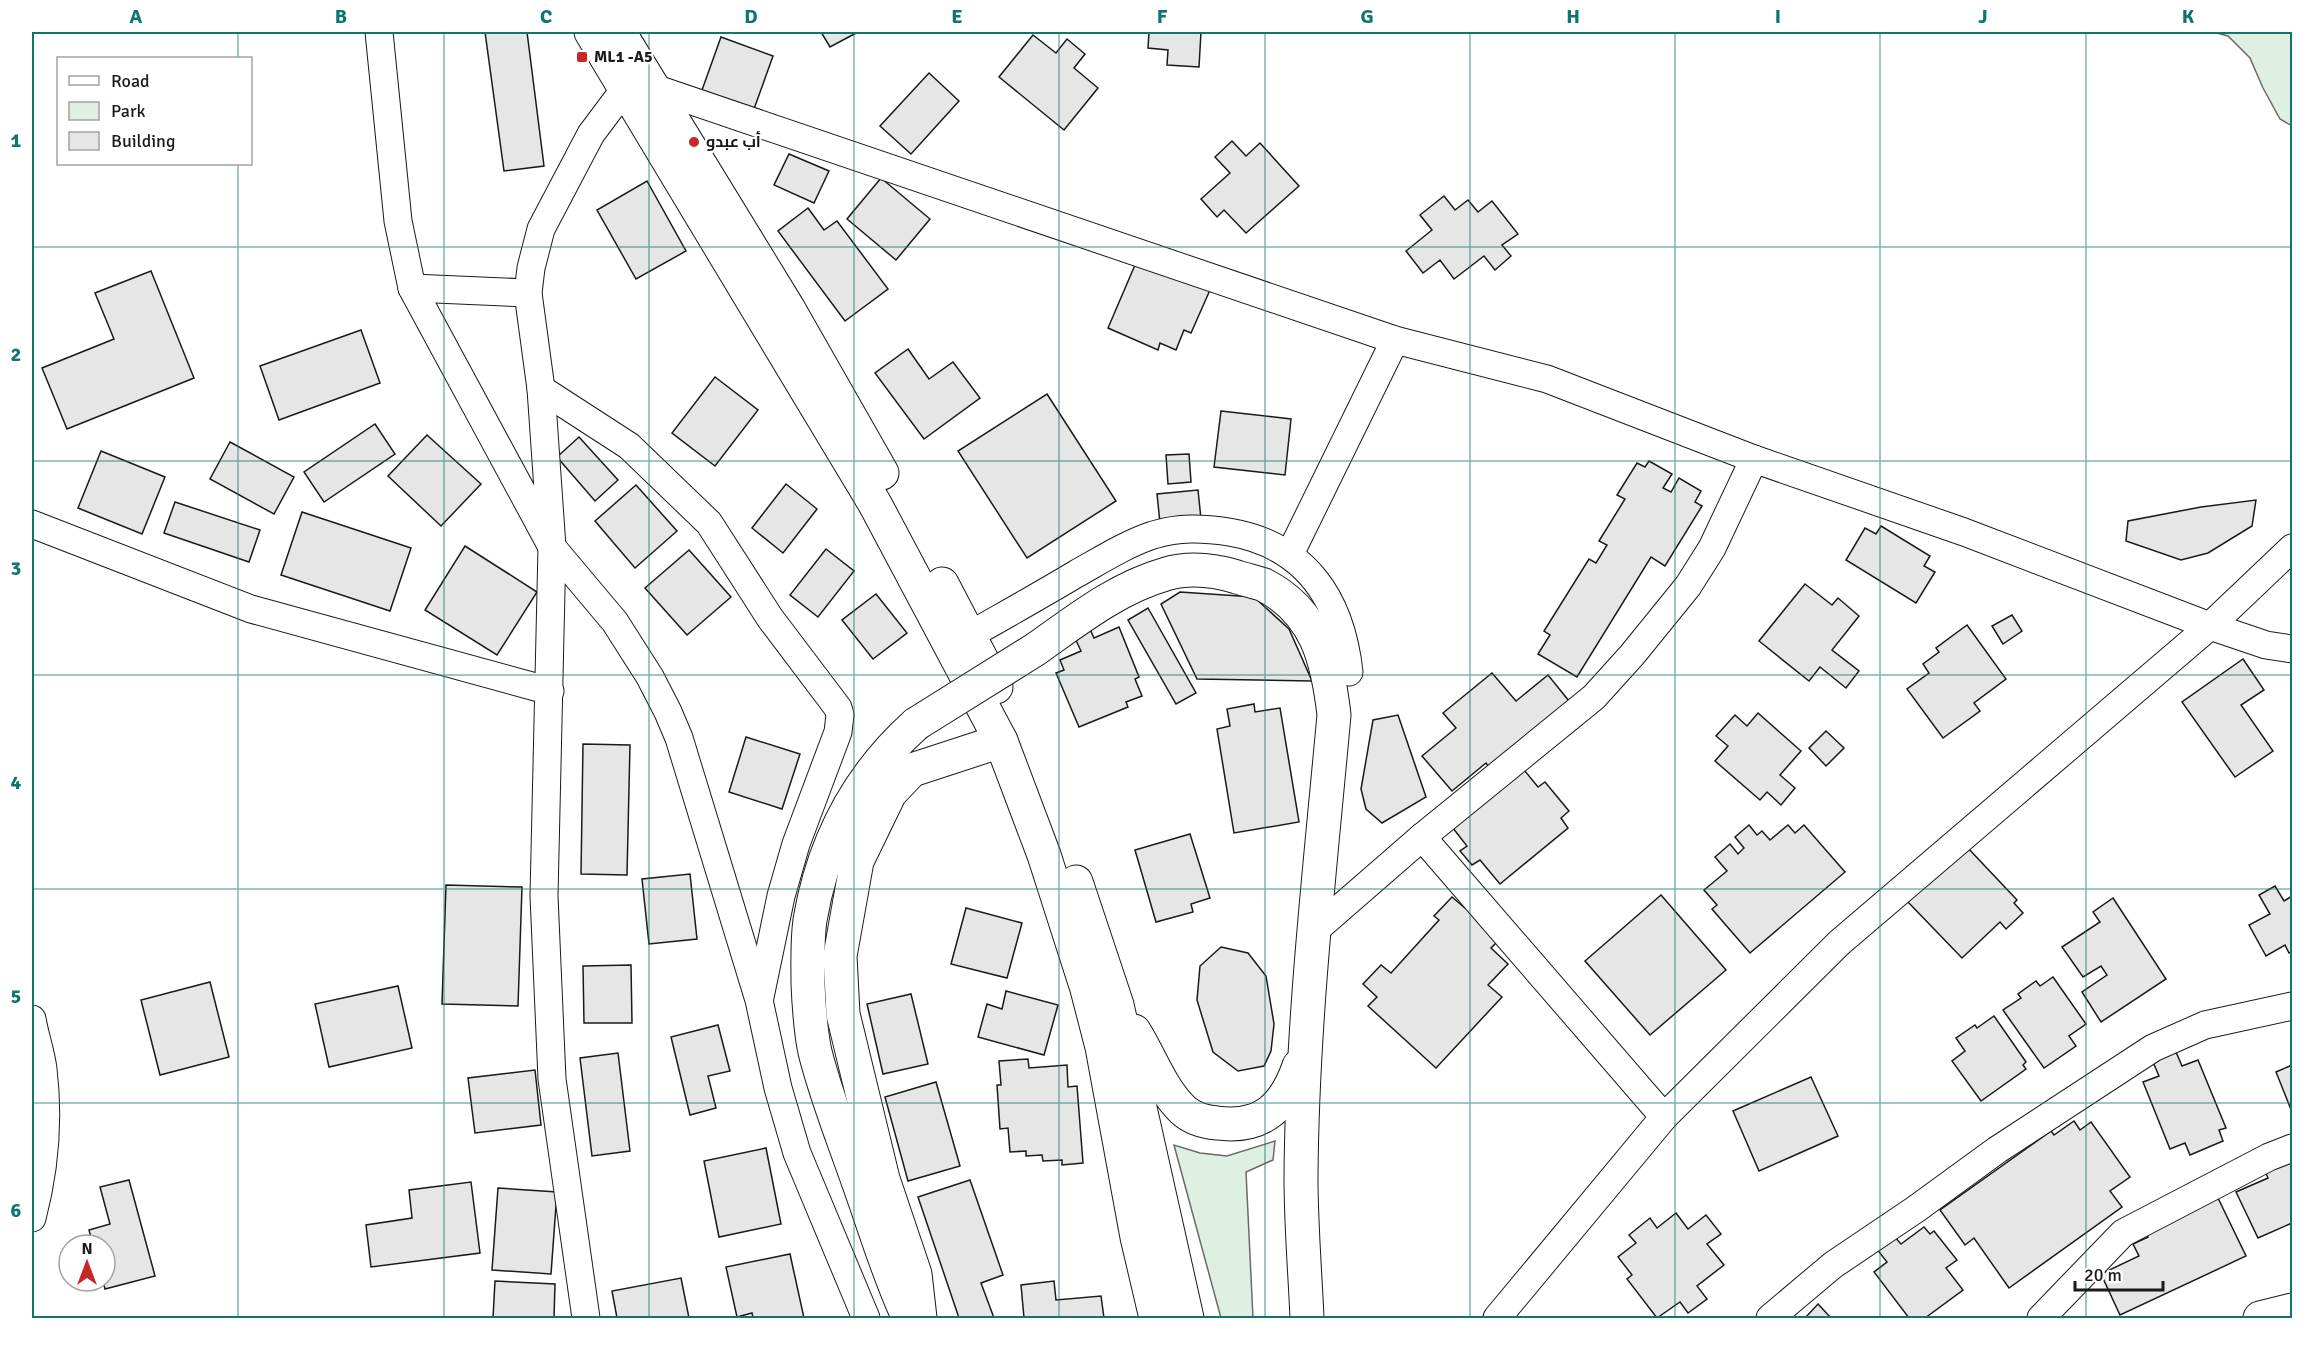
<svg xmlns="http://www.w3.org/2000/svg" width="2324" height="1350" font-family="Signika,Cairo,sans-serif">
<style>
.green{fill:#e0efe3;stroke:#6a6a6a;stroke-width:1.5}
.building{fill:#e6e6e6;stroke:#1a1a1a;stroke-width:1.5}
.lines{fill:none;stroke-linecap:round;stroke-linejoin:round}
.street-casing{stroke:#1a1a1a;stroke-width:29}
.highway-casing{stroke:#1a1a1a;stroke-width:35}
.street{stroke:#fff;stroke-width:27}
.highway{stroke:#fff;stroke-width:33}
.highway-bridge-casing{stroke:#1a1a1a;stroke-width:35;stroke-linecap:butt}
.highway-bridge{stroke:#fff;stroke-width:33}
.grid{fill:none;stroke:#0f766e;stroke-width:1.5;stroke-opacity:0.55}
.poi-dot{fill:#c62828;stroke:#fff;stroke-width:2}
.labels{text-anchor:middle;dominant-baseline:central;stroke-width:4.5;stroke-linejoin:round;paint-order:stroke}
.poi-label{font-size:16px;font-weight:bold;fill:#1a1a1a;stroke:#fff;text-anchor:start}
.neatline{fill:none;stroke:#0f766e;stroke-width:2}
.grid-label{font-size:20px;text-anchor:middle;font-weight:bold;fill:#0f766e}
</style>
<rect width="100%" height="100%" fill="#fff"/>
<g class="green">
<path d="M 2213,32 L 2292,32 L 2292,126 L 2280,119 L 2263,88 L 2250,58 L 2228,36 Z"/>
<path d="M 1275,1141 L 1273,1160 L 1246,1172 L 1253,1318 L 1221,1318 L 1174,1145 L 1200,1153 L 1227,1156 Z"/>
</g>
<g class="building">
<path d="M 485,32 L 527,32 L 544,166 L 504,171 Z"/>
<path d="M 821,32 L 858,32 L 830,47 Z"/>
<path d="M 1149,32 L 1201,32 L 1199,67 L 1167,65 L 1168,50 L 1148,48 Z"/>
<path d="M 1033,35 L 1056,53 L 1067,39 L 1085,54 L 1074,68 L 1098,88 L 1064,130 L 999,77 Z"/>
<path d="M 721,37 L 773,56 L 754,109 L 702,90 Z"/>
<path d="M 929,73 L 959,101 L 911,154 L 880,126 Z"/>
<path d="M 1232,141 L 1246,156 L 1260,143 L 1299,186 L 1246,233 L 1224,210 L 1217,217 L 1201,199 L 1230,173 L 1215,157 Z"/>
<path d="M 789,154 L 829,171 L 814,203 L 774,185 Z"/>
<path d="M 881,178 L 930,219 L 896,260 L 847,219 Z"/>
<path d="M 647,181 L 686,251 L 636,279 L 597,210 Z"/>
<path d="M 1444,196 L 1455,210 L 1468,200 L 1478,212 L 1492,201 L 1518,234 L 1502,245 L 1511,256 L 1495,270 L 1484,256 L 1454,279 L 1440,260 L 1423,273 L 1406,251 L 1432,230 L 1420,215 Z"/>
<path d="M 808,208 L 824,230 L 837,221 L 888,289 L 845,321 L 778,231 Z"/>
<path d="M 1138,258 L 1210,290 L 1191,333 L 1184,330 L 1176,350 L 1160,343 L 1158,350 L 1108,328 Z"/>
<path d="M 151,271 L 194,378 L 67,429 L 42,368 L 114,339 L 95,293 Z"/>
<path d="M 361,330 L 380,383 L 279,420 L 260,366 Z"/>
<path d="M 908,349 L 929,379 L 953,362 L 980,398 L 924,439 L 875,373 Z"/>
<path d="M 715,377 L 758,410 L 715,466 L 672,433 Z"/>
<path d="M 1047,394 L 1116,501 L 1027,558 L 958,451 Z"/>
<path d="M 1221,411 L 1291,419 L 1285,475 L 1214,467 Z"/>
<path d="M 375,424 L 395,454 L 324,502 L 304,472 Z"/>
<path d="M 427,435 L 481,484 L 441,526 L 388,476 Z"/>
<path d="M 579,437 L 618,480 L 595,501 L 557,457 Z"/>
<path d="M 230,442 L 294,477 L 274,514 L 210,479 Z"/>
<path d="M 101,451 L 165,477 L 142,534 L 78,508 Z"/>
<path d="M 1189,454 L 1191,482 L 1168,484 L 1166,455 Z"/>
<path d="M 1649,461 L 1672,474 L 1663,488 L 1671,492 L 1679,478 L 1701,491 L 1695,502 L 1702,506 L 1665,566 L 1651,557 L 1577,677 L 1538,654 L 1550,635 L 1544,631 L 1589,559 L 1596,563 L 1607,545 L 1599,541 L 1625,499 L 1617,495 L 1637,463 L 1645,467 Z"/>
<path d="M 786,484 L 817,509 L 783,553 L 752,528 Z"/>
<path d="M 636,485 L 677,531 L 635,568 L 595,521 Z"/>
<path d="M 1198,490 L 1201,519 L 1160,523 L 1157,494 Z"/>
<path d="M 2256,500 L 2252,526 L 2208,553 L 2181,560 L 2126,541 L 2128,521 L 2201,507 Z"/>
<path d="M 175,502 L 260,530 L 249,562 L 164,533 Z"/>
<path d="M 302,512 L 411,548 L 390,611 L 281,575 Z"/>
<path d="M 1881,526 L 1930,556 L 1924,566 L 1935,572 L 1916,603 L 1846,560 L 1865,528 L 1876,534 Z"/>
<path d="M 465,546 L 537,592 L 497,655 L 425,610 Z"/>
<path d="M 826,549 L 854,571 L 818,617 L 790,595 Z"/>
<path d="M 689,550 L 731,597 L 687,635 L 645,588 Z"/>
<path d="M 1805,584 L 1832,605 L 1838,598 L 1859,616 L 1832,650 L 1859,671 L 1846,688 L 1820,667 L 1809,681 L 1759,641 Z"/>
<path d="M 1180,592 L 1254,597 L 1289,629 L 1312,681 L 1197,679 L 1161,604 Z"/>
<path d="M 876,594 L 907,633 L 873,659 L 842,620 Z"/>
<path d="M 1148,608 L 1196,693 L 1176,704 L 1128,620 Z"/>
<path d="M 2012,615 L 2022,631 L 2003,644 L 1992,626 Z"/>
<path d="M 1967,625 L 2006,679 L 1974,703 L 1980,711 L 1943,738 L 1907,689 L 1929,673 L 1923,664 L 1939,652 L 1936,648 Z"/>
<path d="M 1119,627 L 1139,677 L 1135,679 L 1142,696 L 1126,702 L 1128,707 L 1079,727 L 1056,673 L 1064,670 L 1060,660 L 1081,651 L 1074,636 L 1090,629 L 1094,638 Z"/>
<path d="M 2243,659 L 2264,690 L 2241,705 L 2273,751 L 2235,777 L 2182,702 Z"/>
<path d="M 1492,673 L 1516,701 L 1548,675 L 1569,701 L 1489,767 L 1486,763 L 1452,791 L 1422,756 L 1456,728 L 1443,713 Z"/>
<path d="M 1254,704 L 1255,712 L 1280,708 L 1299,822 L 1234,833 L 1217,729 L 1230,726 L 1227,709 Z"/>
<path d="M 1758,713 L 1801,751 L 1780,775 L 1795,788 L 1781,805 L 1767,792 L 1760,800 L 1715,761 L 1728,746 L 1716,736 L 1735,715 L 1747,726 Z"/>
<path d="M 1398,715 L 1426,797 L 1382,823 L 1366,809 L 1361,789 L 1373,720 Z"/>
<path d="M 1826,731 L 1844,748 L 1826,766 L 1809,748 Z"/>
<path d="M 746,737 L 800,754 L 782,809 L 729,792 Z"/>
<path d="M 583,744 L 630,745 L 627,875 L 581,874 Z"/>
<path d="M 1520,765 L 1538,787 L 1545,782 L 1569,811 L 1561,818 L 1568,828 L 1500,884 L 1480,860 L 1472,865 L 1460,851 L 1467,846 L 1449,823 Z"/>
<path d="M 1749,825 L 1757,835 L 1762,831 L 1770,840 L 1788,825 L 1795,833 L 1804,825 L 1845,872 L 1750,953 L 1712,909 L 1717,905 L 1704,890 L 1727,871 L 1715,857 L 1730,844 L 1738,854 L 1744,848 L 1735,837 Z"/>
<path d="M 1190,834 L 1210,898 L 1191,904 L 1193,912 L 1156,922 L 1135,850 Z"/>
<path d="M 1966,846 L 2017,900 L 2014,903 L 2023,913 L 2006,929 L 2000,922 L 1962,958 L 1907,901 Z"/>
<path d="M 690,874 L 697,939 L 649,944 L 642,879 Z"/>
<path d="M 446,885 L 522,887 L 518,1006 L 442,1004 Z"/>
<path d="M 2275,886 L 2284,901 L 2292,896 L 2292,951 L 2289,953 L 2285,945 L 2266,956 L 2249,925 L 2270,914 L 2259,895 Z"/>
<path d="M 1661,895 L 1726,970 L 1650,1035 L 1585,961 Z"/>
<path d="M 1452,897 L 1465,908 L 1468,905 L 1502,937 L 1491,948 L 1508,964 L 1488,985 L 1502,997 L 1436,1068 L 1368,1006 L 1377,997 L 1363,984 L 1381,965 L 1391,973 L 1439,920 L 1434,916 Z"/>
<path d="M 2113,898 L 2166,979 L 2101,1022 L 2082,992 L 2107,975 L 2101,966 L 2083,977 L 2062,947 L 2100,922 L 2093,912 Z"/>
<path d="M 966,908 L 1022,923 L 1007,978 L 951,964 Z"/>
<path d="M 1221,947 L 1248,953 L 1266,976 L 1274,1024 L 1271,1051 L 1264,1066 L 1238,1071 L 1213,1052 L 1197,1000 L 1200,966 Z"/>
<path d="M 631,965 L 632,1023 L 584,1023 L 583,966 Z"/>
<path d="M 2053,977 L 2086,1024 L 2069,1036 L 2076,1046 L 2044,1068 L 2003,1010 L 2021,998 L 2018,994 L 2036,981 L 2040,986 Z"/>
<path d="M 210,982 L 229,1057 L 160,1075 L 141,1000 Z"/>
<path d="M 398,986 L 412,1048 L 329,1067 L 315,1004 Z"/>
<path d="M 1006,991 L 1058,1005 L 1044,1055 L 978,1037 L 987,1004 L 1002,1009 Z"/>
<path d="M 911,994 L 928,1064 L 883,1074 L 867,1004 Z"/>
<path d="M 1994,1016 L 2026,1062 L 2023,1065 L 2026,1069 L 1981,1101 L 1952,1061 L 1965,1051 L 1956,1038 L 1975,1025 L 1977,1028 Z"/>
<path d="M 718,1025 L 730,1071 L 708,1076 L 716,1108 L 690,1115 L 671,1037 Z"/>
<path d="M 2176,1052 L 2182,1066 L 2198,1060 L 2226,1128 L 2219,1130 L 2223,1141 L 2190,1155 L 2185,1143 L 2170,1149 L 2143,1082 L 2159,1076 L 2153,1062 Z"/>
<path d="M 618,1053 L 630,1151 L 592,1156 L 580,1058 Z"/>
<path d="M 1028,1059 L 1029,1068 L 1067,1065 L 1068,1087 L 1077,1086 L 1083,1163 L 1062,1165 L 1062,1160 L 1043,1161 L 1042,1155 L 1026,1156 L 1026,1151 L 1010,1152 L 1008,1128 L 1000,1129 L 997,1085 L 1001,1085 L 999,1061 Z"/>
<path d="M 2292,1065 L 2292,1112 L 2276,1072 Z"/>
<path d="M 535,1070 L 541,1125 L 475,1133 L 468,1078 Z"/>
<path d="M 1811,1077 L 1838,1136 L 1759,1171 L 1733,1111 Z"/>
<path d="M 936,1082 L 960,1166 L 908,1181 L 885,1097 Z"/>
<path d="M 2074,1121 L 2080,1130 L 2091,1122 L 2130,1177 L 2110,1191 L 2122,1207 L 2009,1288 L 1974,1238 L 1965,1245 L 1940,1210 L 2051,1131 L 2054,1135 Z"/>
<path d="M 766,1148 L 781,1224 L 719,1237 L 704,1161 Z"/>
<path d="M 2292,1156 L 2292,1223 L 2258,1238 L 2236,1192 L 2268,1178 L 2264,1169 Z"/>
<path d="M 129,1180 L 155,1276 L 105,1289 L 103,1281 L 105,1281 L 105,1245 L 93,1245 L 89,1230 L 110,1224 L 100,1187 Z"/>
<path d="M 970,1180 L 1003,1275 L 981,1283 L 994,1318 L 959,1318 L 918,1197 Z"/>
<path d="M 471,1182 L 480,1253 L 371,1267 L 366,1225 L 412,1218 L 409,1190 Z"/>
<path d="M 498,1188 L 557,1192 L 551,1274 L 492,1270 Z"/>
<path d="M 2217,1196 L 2246,1256 L 2120,1315 L 2101,1274 L 2139,1256 L 2133,1244 L 2148,1237 L 2144,1227 Z"/>
<path d="M 1676,1213 L 1688,1229 L 1706,1215 L 1721,1234 L 1707,1244 L 1724,1265 L 1697,1286 L 1707,1299 L 1688,1313 L 1680,1302 L 1657,1318 L 1627,1279 L 1632,1275 L 1618,1257 L 1636,1243 L 1629,1235 L 1650,1218 L 1657,1228 Z"/>
<path d="M 1924,1227 L 1930,1234 L 1934,1231 L 1957,1260 L 1946,1268 L 1963,1290 L 1925,1318 L 1909,1318 L 1874,1272 L 1887,1262 L 1876,1248 L 1893,1235 L 1901,1244 Z"/>
<path d="M 790,1254 L 804,1318 L 753,1318 L 752,1313 L 737,1317 L 726,1267 Z"/>
<path d="M 681,1278 L 689,1318 L 617,1318 L 612,1291 Z"/>
<path d="M 495,1281 L 555,1284 L 554,1318 L 493,1318 Z"/>
<path d="M 1054,1281 L 1056,1300 L 1101,1296 L 1104,1318 L 1024,1318 L 1021,1285 Z"/>
<path d="M 1818,1304 L 1831,1318 L 1805,1318 Z"/>
</g>
<g class="lines">
<defs>
<g id="street">
<path d="M 379,32 L 398,221 L 412,288 L 552,547 L 615,622 L 650,677 L 668,712 L 679,738 L 759,1000 L 778,1088 L 797,1153 L 866,1318"/>
<path d="M 654,88 L 1395,340 L 1547,379 L 1754,459 L 1964,532 L 2210,626 L 2292,548"/>
<path d="M 412,288 L 528,293"/>
<path d="M 541,389 L 629,446 L 709,523 L 770,618 L 838,708 L 840,715 L 838,732 L 796,844 L 781,896 L 760,997"/>
<path d="M 32,524 L 251,609 L 550,691"/>
<path d="M 1290,554 L 1395,340"/>
<path d="M 970,635 C 1005,615 1041,595 1076,574 C 1101,560 1126,544 1153,535 C 1179,527 1203,528 1229,532 C 1305,545 1341,598 1349,672"/>
<path d="M 1422,837 L 1664,1117"/>
<path d="M 1314,931 L 1422,837 L 1594,697 L 1632,655 L 1688,586 L 1712,548 L 1754,459"/>
<path d="M 32,1019 C 35,1036 41,1053 43,1069 C 49,1119 45,1169 32,1218"/>
<path d="M 586,1318 L 552,1079 L 544,896 L 552,547 L 541,389 L 528,293 L 531,268 L 541,229 L 591,134 L 624,90"/>
<path d="M 1497,1318 L 1664,1117 L 1839,943 L 2210,626 L 2266,645 L 2292,649"/>
<path d="M 1770,1318 L 1833,1265 L 1916,1209 L 1997,1150 L 2153,1048 L 2205,1025 L 2292,1006"/>
<path d="M 2041,1318 L 2123,1233 L 2269,1157 L 2292,1148"/>
</g>
<g id="highway">
<path d="M 591,32 L 875,504 L 1001,741 L 1044,855 L 1087,989 L 1102,1047 L 1137,1237 L 1156,1318"/>
<path d="M 619,32 L 788,308 L 882,473"/>
<path d="M 942,584 L 996,687"/>
<path d="M 1036,649 C 1077,620 1117,588 1166,574 C 1190,567 1214,570 1237,577 C 1246,580 1256,582 1264,585 C 1317,612 1328,662 1334,715 C 1320,869 1302,1023 1301,1178 C 1301,1225 1305,1272 1307,1318"/>
<path d="M 1076,882 L 1117,1005 L 1187,1318"/>
<path d="M 1134,1031 C 1150,1056 1161,1089 1183,1110 C 1193,1119 1204,1122 1217,1123 C 1262,1129 1285,1107 1299,1066"/>
<path d="M 907,1314 C 887,1271 874,1225 858,1181 C 843,1138 826,1096 815,1052 C 810,1029 809,1007 808,984 C 808,963 807,941 810,920 C 823,843 858,776 916,724"/>
<path d="M 920,1318 L 915,1274 L 883,1179 L 843,1014 L 840,956 L 857,861 L 890,793 L 912,770 L 1001,741"/>
<path d="M 2260,1318 L 2292,1310"/>
</g>
</defs>
<use href="#street" class="street-casing"/>
<use href="#highway" class="highway-casing"/>
<use href="#street" class="street"/>
<use href="#highway" class="highway"/>
<defs>
<path id="highway-bridge" d="M 916,724 L 1036,649"/>
</defs>
<use href="#highway-bridge" class="highway-bridge-casing"/>
<use href="#highway-bridge" class="highway-bridge"/>
</g>
<path class="grid" d="M 238,32 L 238,58M 444,32 L 444,1318M 649,32 L 649,1318M 854,32 L 854,1318M 1059,32 L 1059,1318M 1265,32 L 1265,1318M 1470,32 L 1470,1318M 1675,32 L 1675,1318M 1880,32 L 1880,1318M 2086,32 L 2086,1318M 238,164 L 238,1318M 32,247 L 2292,247M 32,461 L 2292,461M 32,675 L 2292,675M 32,889 L 2292,889M 32,1103 L 2292,1103"/>
<g class="poi-dot">
<rect x="576" y="51" width="12" height="12" rx="3"/>
<circle cx="694" cy="142" r="6"/>
</g>
<g class="labels">
<g class="poi-label">
<text x="594" y="57">ML1 -A5</text>
<text x="706" y="142">أب عبدو</text>
</g>
</g>
<rect width="2324" height="1350" fill="none" stroke="#ffffff" stroke-width="66"/>
<rect x="57" y="57" width="195" height="108" fill="#ffffff" stroke="#a3a3a3" stroke-width="1.5"/>
<rect x="69" y="76" width="30" height="9" fill="#ffffff" stroke="#a3a3a3" stroke-width="1.5"/>
<text x="111" y="87" font-size="18" fill="#1a1a1a">Road</text>
<rect x="69" y="102" width="30" height="18" fill="#e0efe3" stroke="#a3a3a3" stroke-width="1.5"/>
<text x="111" y="117" font-size="18" fill="#1a1a1a">Park</text>
<rect x="69" y="132" width="30" height="18" fill="#e6e6e6" stroke="#a3a3a3" stroke-width="1.5"/>
<text x="111" y="147" font-size="18" fill="#1a1a1a">Building</text>
<g transform="translate(87 1263)"><circle r="28" fill="#ffffff" stroke="#a3a3a3" stroke-width="1.5"/>
<path d="M0-4.5L10 22L0 15L-10 22Z" fill="#c62828"/>
<text y="-9" font-size="16" font-weight="bold" text-anchor="middle" fill="#1a1a1a">N</text>
</g>
<path d="M2075 1281v9h88v-9" fill="none" stroke="#1a1a1a" stroke-width="3"/>
<text x="2084" y="1281" font-size="18" fill="#1a1a1a" stroke="#ffffff" stroke-width="4.5" paint-order="stroke">20 m</text>
<rect x="33" y="33" width="2258" height="1284" class="neatline"/>
<g class="grid-label">
<text x="136" y="23">A</text>
<text x="341" y="23">B</text>
<text x="546" y="23">C</text>
<text x="751" y="23">D</text>
<text x="957" y="23">E</text>
<text x="1162" y="23">F</text>
<text x="1367" y="23">G</text>
<text x="1573" y="23">H</text>
<text x="1778" y="23">I</text>
<text x="1983" y="23">J</text>
<text x="2188" y="23">K</text>
<text x="16" y="147">1</text>
<text x="16" y="361">2</text>
<text x="16" y="575">3</text>
<text x="16" y="789">4</text>
<text x="16" y="1003">5</text>
<text x="16" y="1217">6</text>
</g>
</svg>
